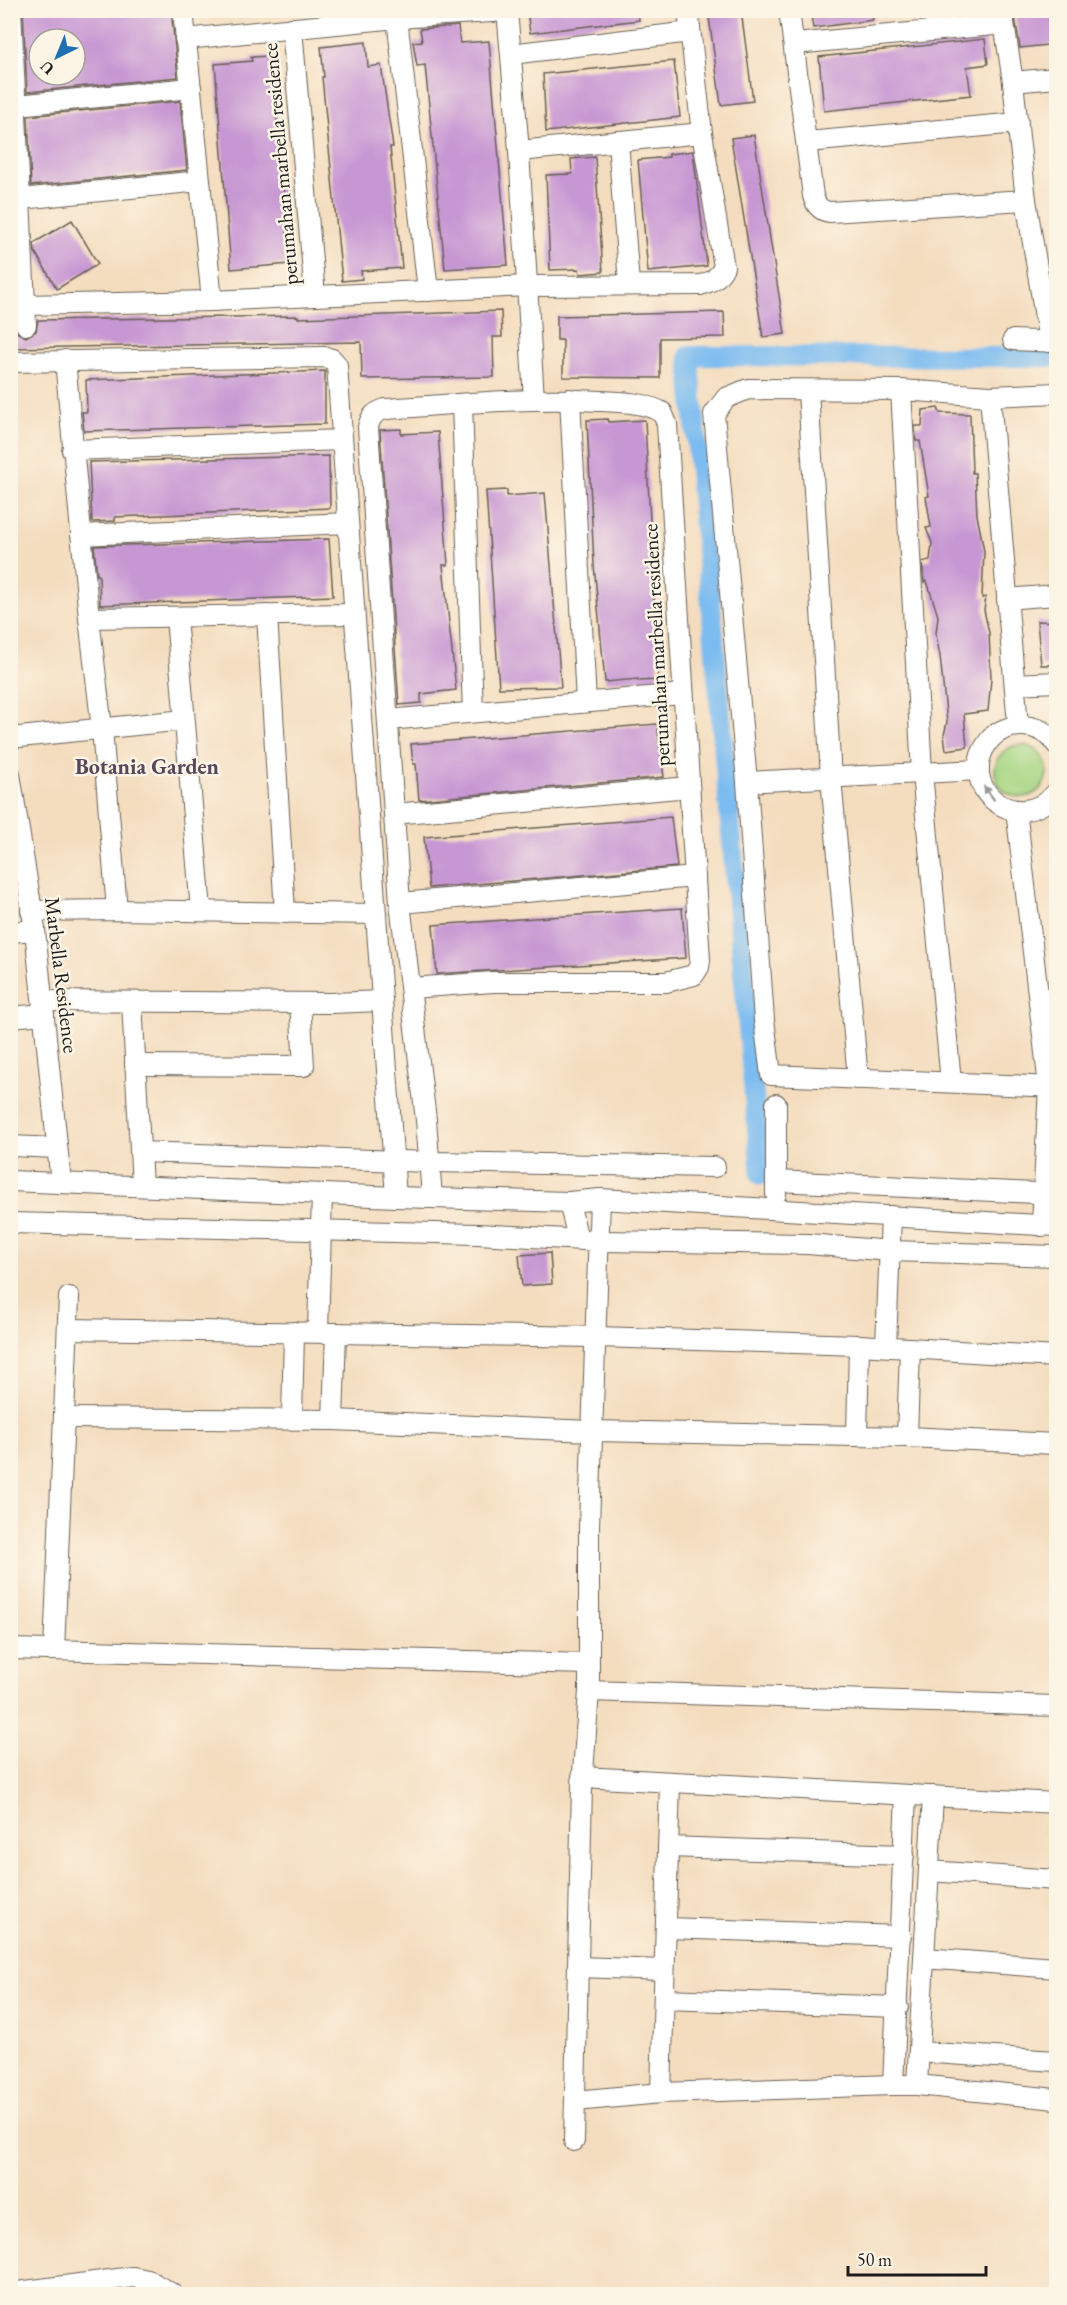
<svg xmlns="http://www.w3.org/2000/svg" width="1067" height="2305" font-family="'EB Garamond',serif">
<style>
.green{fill:#a7d683;stroke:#627950;stroke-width:1.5}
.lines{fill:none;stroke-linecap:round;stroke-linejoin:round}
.canal{stroke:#7bbcf0;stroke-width:20}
.building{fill:#c797d3;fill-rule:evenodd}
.street-casing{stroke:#686055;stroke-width:22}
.street{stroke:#fff;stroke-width:20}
.oneway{fill:#999}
.labels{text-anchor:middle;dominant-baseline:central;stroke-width:5;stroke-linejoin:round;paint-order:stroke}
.street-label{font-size:21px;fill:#1c1c1c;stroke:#fcf5e5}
.neighbourhood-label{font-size:22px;font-weight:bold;fill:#58475c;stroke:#fcf5e5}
</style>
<rect width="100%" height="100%" fill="#fcf5e5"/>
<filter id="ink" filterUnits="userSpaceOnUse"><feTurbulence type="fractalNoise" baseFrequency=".0167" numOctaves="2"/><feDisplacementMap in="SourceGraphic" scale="12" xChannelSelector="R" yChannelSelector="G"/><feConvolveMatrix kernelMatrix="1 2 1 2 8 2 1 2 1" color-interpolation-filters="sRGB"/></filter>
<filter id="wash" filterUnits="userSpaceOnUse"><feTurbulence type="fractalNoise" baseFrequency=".008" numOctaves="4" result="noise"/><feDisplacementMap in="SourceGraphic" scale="24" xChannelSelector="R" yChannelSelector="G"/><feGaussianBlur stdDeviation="1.35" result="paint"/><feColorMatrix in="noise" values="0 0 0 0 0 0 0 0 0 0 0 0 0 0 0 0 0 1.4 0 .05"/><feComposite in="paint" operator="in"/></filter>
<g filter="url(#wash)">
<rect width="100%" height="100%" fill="#f4ddbf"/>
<circle class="green" cx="1021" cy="771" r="26"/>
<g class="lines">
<path class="canal" d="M 761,1175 L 689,356 L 1056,357"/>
</g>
<g id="blocks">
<g class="building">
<path d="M 23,10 L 171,10 L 178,77 L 27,92 ZM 39,39 L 75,39 L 75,75 L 39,75 Z"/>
<path d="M 527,10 L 638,10 L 639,20 L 530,33 Z"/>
<path d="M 708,10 L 741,10 L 753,101 L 721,105 Z"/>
<path d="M 810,10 L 872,10 L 873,20 L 813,28 Z"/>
<path d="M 1014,10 L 1056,10 L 1056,44 L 1020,48 Z"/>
<path d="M 458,26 L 460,43 L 489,41 L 508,265 L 445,269 L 425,65 L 417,66 L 413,42 L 422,41 L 420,29 Z"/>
<path d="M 985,39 L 988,64 L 967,67 L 971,95 L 824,111 L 819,57 Z"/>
<path d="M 366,42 L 368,67 L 381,65 L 393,147 L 390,147 L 402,268 L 361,271 L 362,279 L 342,281 L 322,77 L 324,77 L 321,47 Z"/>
<path d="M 271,56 L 290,264 L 231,269 L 215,64 L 252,61 L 251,57 Z"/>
<path d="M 674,61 L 680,117 L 546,132 L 543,74 Z"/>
<path d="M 180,101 L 187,170 L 31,186 L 28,116 Z"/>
<path d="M 754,135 L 785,334 L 763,337 L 731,138 Z"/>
<path d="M 693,151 L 707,266 L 648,272 L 638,160 L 669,157 L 669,154 Z"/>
<path d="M 595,157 L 603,272 L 580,274 L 579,269 L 550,270 L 546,175 L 572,174 L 571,159 Z"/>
<path d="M 72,220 L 98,264 L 57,289 L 35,252 L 34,243 Z"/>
<path d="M 501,311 L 502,337 L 493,337 L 494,377 L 362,379 L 361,342 L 10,348 L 10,320 L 14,320 L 16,332 L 26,337 L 36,331 L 38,320 L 298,316 L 298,318 Z"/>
<path d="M 724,312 L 725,337 L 660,338 L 660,378 L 563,377 L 563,340 L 557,340 L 557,316 Z"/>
<path d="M 325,371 L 325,424 L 84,431 L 82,412 L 87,412 L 86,380 Z"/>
<path d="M 938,408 L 940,413 L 970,414 L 972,473 L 975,473 L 977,515 L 984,551 L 982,598 L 986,597 L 984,610 L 989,633 L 991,679 L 988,711 L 964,714 L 967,747 L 946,750 L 944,735 L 947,722 L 940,656 L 936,634 L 938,616 L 927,581 L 924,582 L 922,562 L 930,560 L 932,543 L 926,528 L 931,527 L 926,497 L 929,496 L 920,441 L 916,441 L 915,426 L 922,426 L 923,410 Z"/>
<path d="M 608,419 L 608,422 L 645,420 L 658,680 L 638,681 L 638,679 L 605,682 L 594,565 L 587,420 Z"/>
<path d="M 401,429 L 401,434 L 438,432 L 448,565 L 443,565 L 456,690 L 421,694 L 421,703 L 399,705 L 380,430 Z"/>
<path d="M 329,456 L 330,508 L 115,517 L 115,521 L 92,522 L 89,462 Z"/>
<path d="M 507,490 L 507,496 L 545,493 L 561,687 L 499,688 L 486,491 Z"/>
<path d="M 329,539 L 333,596 L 100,605 L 99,575 L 97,575 L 94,546 Z"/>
<path d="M 1037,621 L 1056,622 L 1056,665 L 1041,665 Z"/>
<path d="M 657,724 L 664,777 L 419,800 L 416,764 L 413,764 L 411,744 Z"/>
<path d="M 671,817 L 677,867 L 429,888 L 424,837 Z"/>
<path d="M 682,908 L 686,958 L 437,974 L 433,925 Z"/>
<path d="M 550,1253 L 552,1284 L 522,1286 L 519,1255 Z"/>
</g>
</g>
</g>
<g filter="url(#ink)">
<use href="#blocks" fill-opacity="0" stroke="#686055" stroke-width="1.5"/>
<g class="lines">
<defs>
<g id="street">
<path d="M 11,10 L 26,325"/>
<path d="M 183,10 L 212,301"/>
<path d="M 507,10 L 519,151 L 534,400"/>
<path d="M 789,10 L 813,196 C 816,206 821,211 830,212 L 1026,200"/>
<path d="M 1002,10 L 1013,82 L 1026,200 L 1049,342"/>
<path d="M 397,18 L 428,291"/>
<path d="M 292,28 L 315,296"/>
<path d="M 185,39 L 397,18 L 507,11"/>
<path d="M 795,44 L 1004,24"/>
<path d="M 511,54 L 690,32"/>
<path d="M 1013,82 L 1056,78"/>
<path d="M 17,105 L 191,88"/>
<path d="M 618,141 L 629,284"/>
<path d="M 807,142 L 1018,123"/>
<path d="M 519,151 L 702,133"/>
<path d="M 21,199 L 200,181"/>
<path d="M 24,305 L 212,301 L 529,286 L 700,285 C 712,282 718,278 724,267 L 702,133 L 688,10"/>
<path d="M 1013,340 L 1056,342"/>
<path d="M 65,360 L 89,618 L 102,729 L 117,910"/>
<path d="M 10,362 L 324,357 L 332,359 L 337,365 L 396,1197"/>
<path d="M 808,390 L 831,778 L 858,1079"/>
<path d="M 901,390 L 922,773 L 951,1082"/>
<path d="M 1056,393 L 990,396 L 901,390 L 748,389 L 726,398 L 714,414 L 747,782 L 764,1020 L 771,1075 L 1056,1087"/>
<path d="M 990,396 L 1018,725"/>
<path d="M 570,399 L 586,702"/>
<path d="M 462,404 L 473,712"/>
<path d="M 72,450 L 342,440"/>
<path d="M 81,535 L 348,523"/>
<path d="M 1007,599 L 1056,595"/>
<path d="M 267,615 L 285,913"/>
<path d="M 176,617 L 201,911"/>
<path d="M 89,618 L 354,614"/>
<path d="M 1015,684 L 1056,682"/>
<path d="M 388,720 L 682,694"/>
<path d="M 10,738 L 184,720"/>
<path d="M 1056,744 C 1049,732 1035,726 1021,726 C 1008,726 995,732 988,742 C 955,788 1017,837 1056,793"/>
<path d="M 10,774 L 35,930 L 61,1183"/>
<path d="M 747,782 L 979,770"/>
<path d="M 1016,810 L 1049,1086 L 1042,1226"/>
<path d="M 394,814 L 689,787"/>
<path d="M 400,903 L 695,877"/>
<path d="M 31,911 L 117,910 L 376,914"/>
<path d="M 10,932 L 35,930"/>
<path d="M 411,988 L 493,982 L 666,982 L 694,975 L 699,967 L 700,960 L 667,424 L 662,412 C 643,402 622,402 600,401 C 528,397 456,404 385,409 C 374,413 371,416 368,427 L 400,903 L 426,1120 L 432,1197"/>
<path d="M 43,1001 L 331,1003 L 382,1001"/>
<path d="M 132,1002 L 142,1186"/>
<path d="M 10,1017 L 44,1014"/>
<path d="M 135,1065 L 304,1066 L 300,1003"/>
<path d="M 776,1104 L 776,1194"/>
<path d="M 10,1146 L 57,1148"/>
<path d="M 140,1152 L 431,1162 L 715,1167"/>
<path d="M 10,1181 L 396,1197 L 569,1202 L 600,1199 L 1056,1226"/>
<path d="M 776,1181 L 1056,1194"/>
<path d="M 569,1202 L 578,1239"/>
<path d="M 10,1223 L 478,1234 L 600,1241 L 808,1244 L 890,1251 L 1056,1256"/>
<path d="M 68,1329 L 597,1337 L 859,1345 L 1056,1357"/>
<path d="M 318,1332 L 322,1194"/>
<path d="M 886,1346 L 891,1216"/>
<path d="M 65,1418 L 333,1420 L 592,1431 L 907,1437 L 1056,1444"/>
<path d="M 292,1419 L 294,1332"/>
<path d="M 333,1420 L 336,1333"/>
<path d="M 857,1436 L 859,1345"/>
<path d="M 907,1437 L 910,1348"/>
<path d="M 10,1649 L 589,1664"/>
<path d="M 54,1650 L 69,1297"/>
<path d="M 589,1691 L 1056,1706"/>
<path d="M 582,1777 L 1056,1803"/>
<path d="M 668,1847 L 904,1855"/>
<path d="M 929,1871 L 1056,1880"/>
<path d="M 666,1928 L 901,1936"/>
<path d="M 924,1958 L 1056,1968"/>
<path d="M 578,1967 L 664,1970"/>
<path d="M 664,1999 L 898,2007"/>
<path d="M 919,2052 L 1056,2061"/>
<path d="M 893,2085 L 906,1795"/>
<path d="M 917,2085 L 933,1796"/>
<path d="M 661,2093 L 670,1782"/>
<path d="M 575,2101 L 661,2093 L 893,2085 L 917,2085 L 1056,2099"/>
<path d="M 574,2141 L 582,1786 L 589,1691 L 589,1526 L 600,1199"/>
<path d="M 10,2293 L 133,2277 L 148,2280 L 172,2294"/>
</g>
</defs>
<use href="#street" class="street-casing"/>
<use href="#street" class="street"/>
</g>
<defs><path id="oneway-solid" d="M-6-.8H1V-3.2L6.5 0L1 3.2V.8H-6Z" transform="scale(1.5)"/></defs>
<use class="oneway" href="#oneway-solid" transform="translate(989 793) rotate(-127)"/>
</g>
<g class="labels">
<g class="street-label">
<text transform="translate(280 164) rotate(-95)">perumahan marbella residence</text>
<text transform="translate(656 645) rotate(-93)">perumahan marbella residence</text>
<text transform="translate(62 975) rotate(83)">Marbella Residence</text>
</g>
<g class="neighbourhood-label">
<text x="147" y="766">Botania Garden</text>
</g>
</g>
<rect width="1067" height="2305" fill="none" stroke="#fcf5e5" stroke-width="36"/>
<g transform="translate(57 57) rotate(223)"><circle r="28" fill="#fcf5e5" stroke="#a29e95" stroke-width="1.5"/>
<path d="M0-4.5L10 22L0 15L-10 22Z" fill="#1f6fb2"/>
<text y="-9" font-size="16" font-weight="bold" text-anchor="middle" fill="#1c1c1c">U</text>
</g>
<path d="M848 2266v9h138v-9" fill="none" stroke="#1c1c1c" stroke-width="3"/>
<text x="857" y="2266" font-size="18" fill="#1c1c1c" stroke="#fcf5e5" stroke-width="4.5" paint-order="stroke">50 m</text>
</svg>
